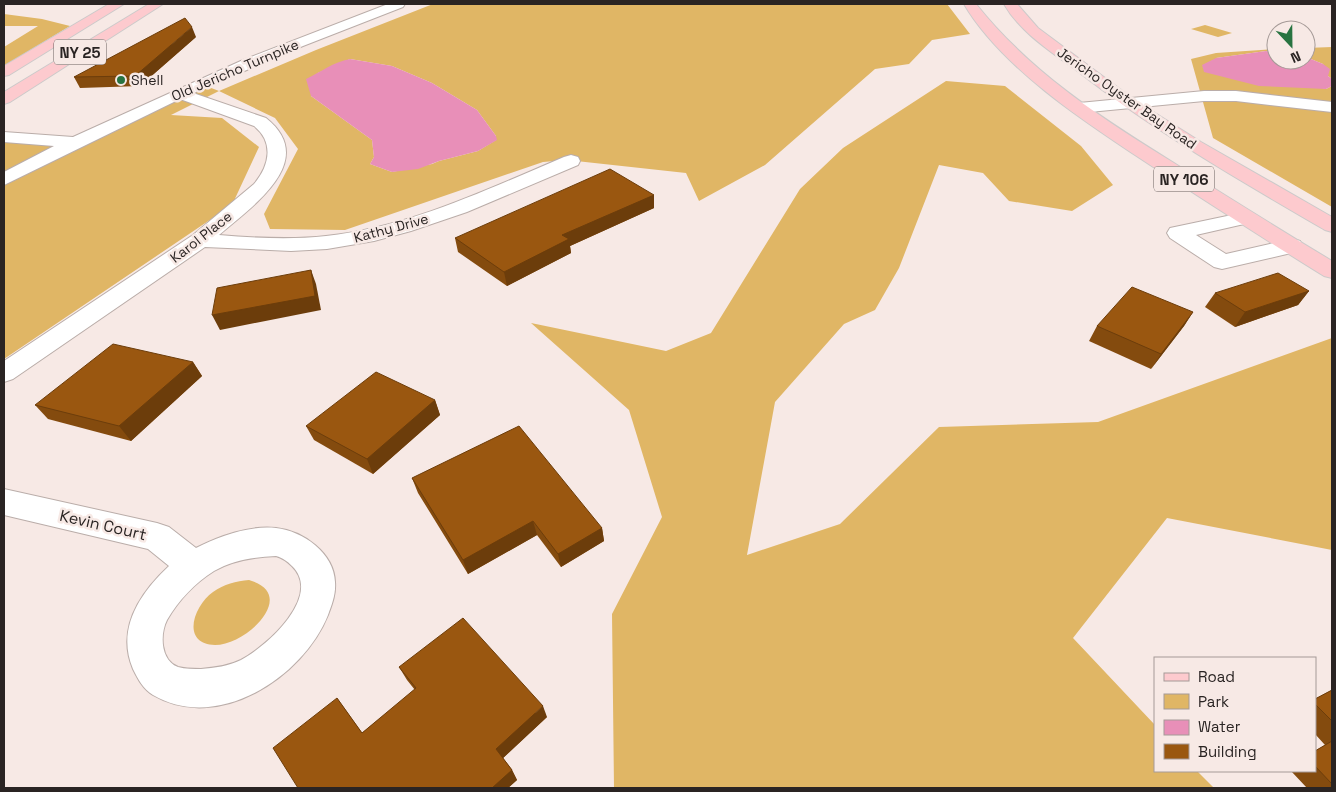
<svg xmlns="http://www.w3.org/2000/svg" width="1336" height="792" font-family="'Space Grotesk',sans-serif">
<style>
.green{fill:#e0b665;fill-rule:evenodd}
.water{fill:#e88fb8}
.lines{fill:none;stroke-linecap:round;stroke-linejoin:round}
.minor-casing{stroke:#baada9;stroke-width:2}
.major-casing{stroke:#cccaca;stroke-width:2}
.minor{fill:#fff;fill-rule:evenodd}
.major{fill:#fdcace;fill-rule:evenodd}
.wall{fill:#844b0e}
.shaded-wall{fill:#6c3d0b}
.building{fill:#9a5710;stroke:#6c3d0b}
.poi-dot{fill:#287341;stroke:#f7e9e5;stroke-width:2}
.labels{text-anchor:middle;dominant-baseline:central;stroke-width:5;stroke-linejoin:round;paint-order:stroke}
.far-street-label{font-size:14px;fill:#2a2423;stroke:#f7e9e5}
.far-poi-label{font-size:14px;fill:#2a2423;stroke:#f7e9e5;text-anchor:start}
.shield{fill:#f7e9e5;stroke:#685f5d;stroke-width:1}
.shield-label{font-size:15px;font-weight:bold;fill:#2a2423}
.street-label{font-size:16px;fill:#2a2423;stroke:#f7e9e5}
</style>
<rect width="100%" height="100%" fill="#f7e9e5"/>
<g class="green">
<path d="M 433,4 L 947,4 L 970,34 L 932,40 L 909,64 L 875,69 L 765,165 L 699,201 L 686,173 L 567,160 L 543,162 L 345,230 L 270,229 L 264,214 L 298,149 L 275,118 L 219,91 L 171,115 L 222,118 L 259,147 L 232,205 L 4,359 L 4,136 L 73,141 L 201,84 L 219,91 L 316,50 ZM 350,59 L 392,66 L 432,83 L 477,110 L 496,136 L 496,140 L 478,151 L 439,161 L 432,164 L 392,172 L 370,164 L 374,157 L 372,140 L 311,96 L 318,73 Z"/>
<path d="M 4,14 L 42,19 L 70,26 L 4,66 L 4,47 L 38,26 L 4,26 Z"/>
<path d="M 1205,25 L 1232,33 L 1218,37 L 1191,29 Z"/>
<path d="M 1332,47 L 1332,79 L 1328,76 L 1323,64 L 1306,57 L 1306,48 Z"/>
<path d="M 1276,49 L 1276,53 L 1266,51 L 1216,58 L 1326,89 L 1332,86 L 1332,207 L 1213,138 L 1191,59 L 1216,53 Z"/>
<path d="M 946,81 L 1005,86 L 1081,146 L 1113,185 L 1072,211 L 1009,201 L 983,173 L 939,165 L 899,268 L 875,310 L 844,324 L 775,402 L 747,555 L 840,524 L 939,427 L 1098,422 L 1332,338 L 1332,550 L 1167,518 L 1073,638 L 1155,725 L 1155,771 L 1197,771 L 1214,788 L 614,788 L 612,614 L 662,517 L 629,410 L 531,323 L 666,351 L 711,333 L 800,189 L 843,148 Z"/>
<path d="M 249,580 C 299,594 247,645 215,645 C 180,644 194,605 213,592 C 224,584 236,581 249,580 Z"/>
</g>
<g class="water">
<path d="M 1266,51 L 1276,53 L 1276,60 L 1306,60 L 1306,57 L 1323,64 L 1330,69 L 1328,76 L 1332,79 L 1332,86 L 1326,89 L 1259,86 L 1204,72 L 1202,65 L 1216,58 Z"/>
<path d="M 350,59 L 392,66 L 432,83 L 477,110 L 496,136 L 497,140 L 478,151 L 439,161 L 418,169 L 392,172 L 370,164 L 374,157 L 372,140 L 311,96 L 306,79 C 321,72 333,62 350,59 Z"/>
</g>
<g class="lines">
<defs>
<g id="minor">
<path d="M 388,4 L 405,4 L 403,7 L 303,46 L 193,93 L 266,118 C 320,161 251,207 219,235 C 255,238 291,240 326,236 C 410,227 488,189 564,157 L 571,155 L 578,157 L 580,161 L 578,165 L 467,212 L 411,231 L 374,241 L 327,249 L 291,251 L 205,247 L 13,379 L 4,382 L 4,361 L 193,235 L 254,184 C 270,165 274,142 254,126 L 180,99 L 4,185 L 4,172 L 54,146 L 4,142 L 4,132 L 73,137 L 243,60 Z"/>
<path d="M 1204,91 L 1236,91 L 1332,102 L 1332,112 L 1236,101 L 1204,101 L 1079,113 L 1073,112 L 1071,108 L 1073,104 L 1079,103 Z"/>
<path d="M 1246,212 L 1253,214 L 1256,218 L 1253,222 L 1196,235 L 1226,254 L 1292,239 L 1300,241 L 1303,246 L 1300,251 L 1222,269 L 1214,267 L 1170,238 L 1167,233 L 1170,228 Z"/>
<path d="M 4,489 L 157,523 L 169,527 L 196,548 C 219,536 250,525 276,528 C 303,531 334,553 335,582 C 336,594 332,604 328,615 C 303,677 218,733 153,695 C 143,689 138,679 133,669 C 116,629 140,593 169,566 L 148,549 L 4,515 ZM 276,556 C 283,558 287,561 292,566 C 323,596 267,646 241,660 C 229,666 214,668 201,669 C 194,669 185,669 178,667 C 160,660 160,634 167,620 C 178,601 195,583 214,571 C 233,560 254,557 276,556 Z"/>
</g>
<g id="major">
<path d="M 109,4 L 124,4 L 9,75 L 4,76 L 4,66 Z"/>
<path d="M 149,4 L 163,4 L 10,102 L 4,104 L 4,92 Z"/>
<path d="M 964,4 L 976,4 C 1030,72 1101,118 1174,163 C 1226,196 1279,229 1332,261 L 1332,278 L 1324,276 C 1269,242 1215,207 1161,172 C 1096,129 1004,72 964,4 Z"/>
<path d="M 1004,4 L 1017,4 L 1038,28 L 1136,101 L 1201,142 L 1332,217 L 1332,232 L 1325,230 C 1239,180 1154,131 1076,70 C 1050,51 1020,32 1004,4 Z"/>
</g>
</defs>
<use href="#minor" class="minor-casing"/>
<use href="#major" class="major-casing"/>
<use href="#minor" class="minor"/>
<use href="#major" class="major"/>
</g>
<g class="wall">
<path d="M 196,37 L 140,86 L 80,88 L 74,77 Z"/>
<path d="M 654,195 L 654,208 L 570,246 L 571,253 L 507,286 L 458,252 L 455,238 Z"/>
<path d="M 1309,291 L 1298,305 L 1235,327 L 1205,307 L 1215,293 Z"/>
<path d="M 1193,312 L 1184,326 L 1151,369 L 1089,341 L 1097,326 Z"/>
<path d="M 193,362 L 202,376 L 131,441 L 48,419 L 35,405 Z"/>
<path d="M 435,400 L 440,415 L 373,474 L 314,440 L 306,426 Z"/>
<path d="M 412,478 L 602,528 L 604,541 L 561,567 L 537,535 L 468,574 L 418,493 Z"/>
<path d="M 399,667 L 547,717 L 503,758 L 512,770 L 517,780 L 508,788 L 298,788 L 337,698 L 362,733 L 415,690 L 407,680 Z"/>
<path d="M 1332,690 L 1332,788 L 1307,788 L 1291,771 L 1315,771 L 1315,751 L 1325,745 L 1315,734 L 1315,699 Z"/>
</g>
<g class="shaded-wall">
<path d="M 192,27 L 196,37 L 140,86 L 135,76 Z"/>
<path d="M 654,195 L 654,208 L 570,246 L 571,253 L 507,286 L 504,272 L 562,235 Z"/>
<path d="M 311,270 L 316,284 L 321,310 L 220,330 L 212,315 Z"/>
<path d="M 1309,291 L 1298,305 L 1235,327 L 1245,312 Z"/>
<path d="M 1193,312 L 1184,326 L 1151,369 L 1161,354 Z"/>
<path d="M 193,362 L 202,376 L 131,441 L 119,426 Z"/>
<path d="M 435,400 L 440,415 L 373,474 L 367,459 Z"/>
<path d="M 533,521 L 537,535 L 468,574 L 463,560 Z"/>
<path d="M 602,528 L 604,541 L 561,567 L 558,554 Z"/>
<path d="M 543,706 L 547,717 L 501,760 L 496,749 Z"/>
<path d="M 512,770 L 517,780 L 508,788 L 492,788 Z"/>
</g>
<g class="building">
<path d="M 185,18 L 192,27 L 135,76 L 74,77 Z"/>
<path d="M 610,169 L 654,195 L 562,235 L 569,239 L 504,272 L 455,238 Z"/>
<path d="M 311,270 L 315,296 L 212,315 L 217,288 Z"/>
<path d="M 1278,273 L 1309,291 L 1245,312 L 1215,293 Z"/>
<path d="M 1132,287 L 1193,312 L 1161,354 L 1097,326 Z"/>
<path d="M 113,344 L 193,362 L 119,426 L 35,405 Z"/>
<path d="M 376,372 L 435,400 L 367,459 L 306,426 Z"/>
<path d="M 519,426 L 602,528 L 558,554 L 533,521 L 463,560 L 412,478 Z"/>
<path d="M 463,618 L 543,706 L 496,749 L 512,770 L 492,788 L 298,788 L 273,748 L 337,698 L 362,733 L 416,688 L 399,667 Z"/>
<path d="M 1332,690 L 1332,721 L 1315,704 L 1315,699 Z"/>
<path d="M 1332,741 L 1332,784 L 1315,766 L 1315,751 Z"/>
</g>
<circle class="poi-dot" cx="121" cy="80" r="5"/>
<g class="labels">
<g class="far-street-label">
<text transform="translate(235 70) rotate(-23)">Old Jericho Turnpike</text>
<text transform="translate(1127 98) rotate(35)">Jericho Oyster Bay Road</text>
<text transform="translate(391 228) rotate(-15)">Kathy Drive</text>
<text transform="translate(201 237) rotate(-38)">Karol Place</text>
</g>
<g class="far-poi-label">
<text x="131" y="80">Shell</text>
</g>
<g class="shield">
<rect x="54" y="39.5" width="52" height="25" rx="4"/>
<rect x="1154" y="166.5" width="60" height="25" rx="4"/>
</g>
<g class="shield-label">
<text x="80" y="52">NY 25</text>
<text x="1184" y="179">NY 106</text>
</g>
<g class="street-label">
<text transform="translate(103 525) rotate(13)">Kevin Court</text>
</g>
</g>
<rect width="1336" height="792" fill="none" stroke="#2a2423" stroke-width="10"/>
<rect x="1154" y="657" width="162" height="115" fill="#f7e9e5" stroke="#a59a97"/>
<rect x="1164" y="673" width="25" height="8" fill="#fdcace" stroke="#a59a97"/>
<text x="1198" y="682" font-size="15" fill="#2a2423">Road</text>
<rect x="1164" y="694" width="25" height="15" fill="#e0b665" stroke="#a59a97"/>
<text x="1198" y="707" font-size="15" fill="#2a2423">Park</text>
<rect x="1164" y="720" width="25" height="15" fill="#e88fb8" stroke="#a59a97"/>
<text x="1198" y="732" font-size="15" fill="#2a2423">Water</text>
<rect x="1164" y="744" width="25" height="15" fill="#9a5710" stroke="#a59a97"/>
<text x="1198" y="757" font-size="15" fill="#2a2423">Building</text>
<g transform="translate(1291 45) rotate(158)"><circle r="24" fill="#f7e9e5" stroke="#a59a97"/>
<path d="M0-4L9 19L0 12L-9 19Z" fill="#287341"/>
<text y="-8" font-size="14" font-weight="bold" text-anchor="middle" fill="#2a2423">N</text>
</g>
</svg>
